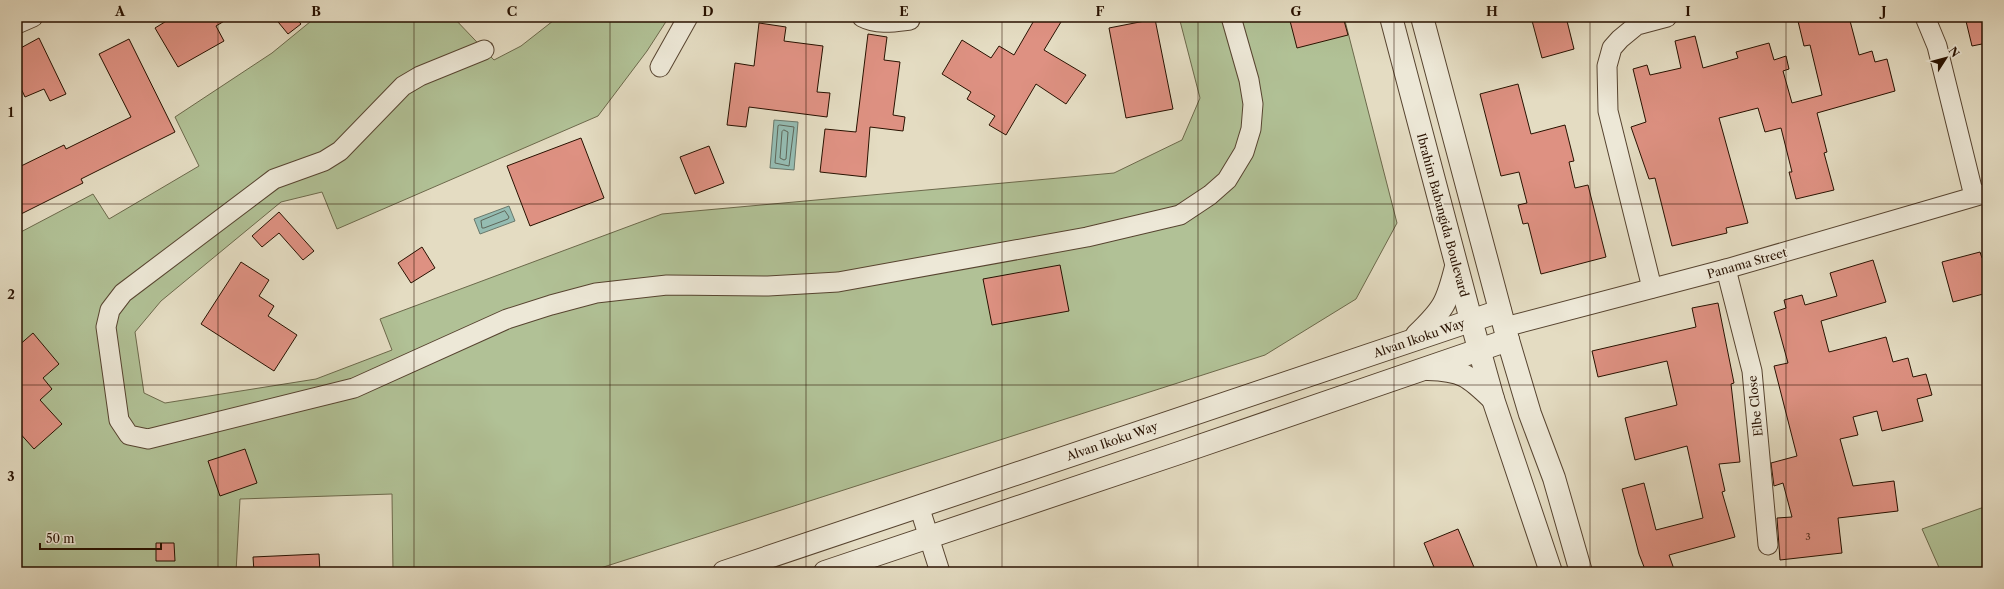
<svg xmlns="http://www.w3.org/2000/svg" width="2004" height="589" font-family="'Libre Caslon Text',serif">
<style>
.green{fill:#b1c196;stroke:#6c694b}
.water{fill:#95bcb2;stroke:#69786b}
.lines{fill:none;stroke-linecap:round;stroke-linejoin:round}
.shore{stroke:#5e6659;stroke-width:1}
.building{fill:#de9182;stroke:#281100}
.minor-casing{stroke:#574430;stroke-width:21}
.tertiary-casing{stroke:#574430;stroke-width:24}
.minor{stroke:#ede8d7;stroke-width:19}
.tertiary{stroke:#ede8d7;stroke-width:22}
.grid{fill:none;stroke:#281100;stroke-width:1;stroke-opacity:0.55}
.labels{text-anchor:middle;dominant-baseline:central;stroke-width:3;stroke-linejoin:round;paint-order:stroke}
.number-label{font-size:10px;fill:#563120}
.street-label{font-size:12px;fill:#281100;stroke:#ede8d7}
.neatline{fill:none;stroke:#281100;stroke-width:1.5}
.grid-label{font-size:13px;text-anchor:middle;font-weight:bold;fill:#281100}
</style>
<rect width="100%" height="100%" fill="#e4dcc2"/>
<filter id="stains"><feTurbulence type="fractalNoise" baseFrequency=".005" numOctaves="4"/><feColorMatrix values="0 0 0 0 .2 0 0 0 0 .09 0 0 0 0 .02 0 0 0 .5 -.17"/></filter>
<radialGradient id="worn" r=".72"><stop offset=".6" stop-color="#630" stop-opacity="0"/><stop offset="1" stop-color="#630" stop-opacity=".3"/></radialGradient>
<g class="green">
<path d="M 316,17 L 453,17 L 494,60 L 521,46 L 558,17 L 669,17 L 647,51 L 598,116 L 337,229 L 322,192 L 281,202 L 161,301 L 135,332 L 144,393 L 165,403 L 316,379 L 392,350 L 380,319 L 662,214 L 1114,173 L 1182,140 L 1200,98 L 1179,17 L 1344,17 L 1397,223 L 1356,299 L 1265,355 L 588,572 L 393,572 L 392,494 L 240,499 L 236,572 L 17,572 L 17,234 L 93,194 L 109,219 L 199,166 L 175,117 L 272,53 Z"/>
<path d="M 1987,506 L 1987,572 L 1941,572 L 1922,529 Z"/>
</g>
<g class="water">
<path d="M 774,120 L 798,122 L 794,170 L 770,168 Z"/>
<path d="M 509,206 L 515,221 L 480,234 L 474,219 Z"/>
</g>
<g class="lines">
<g class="shore">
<path d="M 780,125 L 794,127 L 789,166 L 775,163 L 778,126 Z"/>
<path d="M 784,130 L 788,132 L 786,159 L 784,160 L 780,158 L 782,132 Z"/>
<path d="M 505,211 L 509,217 L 508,219 L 484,228 L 482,228 L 481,221 Z"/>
</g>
</g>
<g class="building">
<path d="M 173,17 L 231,17 L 216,26 L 224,41 L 178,67 L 155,28 Z"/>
<path d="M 274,17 L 295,17 L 301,24 L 288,34 Z"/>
<path d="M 1036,17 L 1064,17 L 1044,50 L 1086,75 L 1066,104 L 1036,84 L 1006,135 L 989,125 L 995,116 L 967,99 L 971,92 L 942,74 L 962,40 L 991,58 L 999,46 L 1014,55 Z"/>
<path d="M 1289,17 L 1343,17 L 1348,35 L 1297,48 Z"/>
<path d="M 1531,17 L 1566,17 L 1574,49 L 1542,58 Z"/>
<path d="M 1797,17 L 1849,17 L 1859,55 L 1872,51 L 1875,62 L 1887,59 L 1895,91 L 1817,113 L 1827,152 L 1824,153 L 1834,190 L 1796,199 L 1789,172 L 1792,172 L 1781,128 L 1765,132 L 1758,108 L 1719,118 L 1748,223 L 1726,228 L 1727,233 L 1672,246 L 1655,178 L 1649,179 L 1631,127 L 1646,122 L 1633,69 L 1647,65 L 1650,75 L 1681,68 L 1675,41 L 1695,36 L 1703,68 L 1738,58 L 1736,52 L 1769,43 L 1774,60 L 1786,56 L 1789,69 L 1783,71 L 1792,103 L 1822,95 L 1810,45 L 1804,46 Z"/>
<path d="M 1965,17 L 1987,17 L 1987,43 L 1972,46 Z"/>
<path d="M 1155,19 L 1173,109 L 1126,118 L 1109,28 Z"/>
<path d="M 759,23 L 786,27 L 784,41 L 823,46 L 817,92 L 830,93 L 827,117 L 749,107 L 746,127 L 727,125 L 735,63 L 754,66 Z"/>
<path d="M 868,34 L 887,37 L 884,60 L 900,62 L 893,115 L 905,117 L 903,131 L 870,127 L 866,177 L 820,172 L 825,129 L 856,132 Z"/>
<path d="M 39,38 L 66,94 L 50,101 L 44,89 L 25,97 L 17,80 L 17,50 Z"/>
<path d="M 129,39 L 175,132 L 81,179 L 83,183 L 17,216 L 17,168 L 64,145 L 66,149 L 131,117 L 99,54 Z"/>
<path d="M 1518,84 L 1531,134 L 1565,125 L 1574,161 L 1569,162 L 1575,188 L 1588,185 L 1606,257 L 1541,274 L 1528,223 L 1523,224 L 1518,205 L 1527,203 L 1519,172 L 1501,176 L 1480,94 Z"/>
<path d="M 581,138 L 604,198 L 530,226 L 507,166 Z"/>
<path d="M 709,146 L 724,183 L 695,194 L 680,157 Z"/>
<path d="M 279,212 L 314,251 L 303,260 L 279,233 L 262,247 L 252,236 Z"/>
<path d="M 422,247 L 435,268 L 411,283 L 398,263 Z"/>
<path d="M 1980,252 L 1982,258 L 1987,256 L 1987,293 L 1953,302 L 1942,262 Z"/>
<path d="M 1873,260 L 1886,302 L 1821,321 L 1829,352 L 1886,337 L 1893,362 L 1908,358 L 1913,377 L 1926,374 L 1932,395 L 1917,399 L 1923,421 L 1882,431 L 1877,411 L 1853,417 L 1858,435 L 1840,439 L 1853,486 L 1894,481 L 1898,511 L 1838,518 L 1842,553 L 1780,560 L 1777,518 L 1792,517 L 1783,483 L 1774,486 L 1771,463 L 1797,456 L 1774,366 L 1788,363 L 1774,312 L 1786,308 L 1784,300 L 1802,295 L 1805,305 L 1837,296 L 1830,273 Z"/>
<path d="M 241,262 L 269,280 L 259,296 L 274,306 L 268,316 L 297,335 L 274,371 L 201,324 Z"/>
<path d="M 1060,265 L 1069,311 L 992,325 L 983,279 Z"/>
<path d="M 1718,303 L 1734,383 L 1731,384 L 1740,462 L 1719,464 L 1725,491 L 1722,492 L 1735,537 L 1669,555 L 1675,572 L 1646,572 L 1639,554 L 1622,489 L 1644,483 L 1656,530 L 1703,518 L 1687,446 L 1635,460 L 1625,418 L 1677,405 L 1667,361 L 1598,377 L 1592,351 L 1696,327 L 1692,308 Z"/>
<path d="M 33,333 L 59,364 L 43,378 L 52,389 L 40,400 L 62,424 L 34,449 L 17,430 L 17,347 Z"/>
<path d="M 245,449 L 257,483 L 220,496 L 208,461 Z"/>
<path d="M 1458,529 L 1476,572 L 1436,572 L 1424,543 Z"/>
<path d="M 156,543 L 174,543 L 175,561 L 156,561 Z"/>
<path d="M 319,554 L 320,572 L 254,572 L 253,557 Z"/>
</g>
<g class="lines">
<defs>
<g id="minor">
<path d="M 862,17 C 877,25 894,22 910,20"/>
<path d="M 1925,17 L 1937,46 L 1974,196"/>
<path d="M 17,24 L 33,17"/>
<path d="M 484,50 L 420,76 L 403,86 L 340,151 L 324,161 L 274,179 L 123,293 L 110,310 L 106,327 L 119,420 L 129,435 L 148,439 L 354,388 L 507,319 L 551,305 L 596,293 L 667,285 L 768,286 L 838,282 L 1087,237 L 1180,215 L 1210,195 L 1227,180 L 1244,152 L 1251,129 L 1253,104 L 1249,80 L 1231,17"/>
<path d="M 660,67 L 688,17"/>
<path d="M 1726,269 L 1752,371 L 1768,545"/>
<path d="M 1652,288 L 1608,111 L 1607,66 L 1612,48 L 1620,39 L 1637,25 L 1667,17"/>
<path d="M 1505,327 L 1726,269 L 1987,193"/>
<path d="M 919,506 L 940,572"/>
</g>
<g id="tertiary">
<path d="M 1391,17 L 1471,320 L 1493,399 L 1551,572"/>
<path d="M 1422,17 L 1508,340 L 1530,414 L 1554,478 L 1581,572"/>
<path d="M 1417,335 C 1444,309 1447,303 1456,267"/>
<path d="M 1428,369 C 1463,370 1469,376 1493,399"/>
<path d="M 724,572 L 1500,311"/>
<path d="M 825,572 L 1179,453 L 1508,340"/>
</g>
</defs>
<use href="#minor" class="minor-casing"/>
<use href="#tertiary" class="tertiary-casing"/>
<use href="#minor" class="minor"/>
<use href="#tertiary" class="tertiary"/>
</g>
<path class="grid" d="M 218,17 L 218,572M 414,17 L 414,572M 610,17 L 610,572M 806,17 L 806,572M 1002,17 L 1002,572M 1198,17 L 1198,572M 1394,17 L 1394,572M 1590,17 L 1590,572M 1786,17 L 1786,572M 17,204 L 1987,204M 17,385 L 1987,385"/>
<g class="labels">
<g class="number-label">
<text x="1808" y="536">3</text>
</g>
<g class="street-label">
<text transform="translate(1443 215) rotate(75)">Ibrahim Babangida Boulevard</text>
<text transform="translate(1747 263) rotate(-16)">Panama Street</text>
<text transform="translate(1419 338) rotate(-19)">Alvan Ikoku Way</text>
<text transform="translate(1755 406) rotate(-96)">Elbe Close</text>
<text transform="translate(1112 441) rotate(-19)">Alvan Ikoku Way</text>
</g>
</g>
<rect width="2004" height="589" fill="none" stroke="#e4dcc2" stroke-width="44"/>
<g transform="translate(1946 58) rotate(54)" stroke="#ede8d7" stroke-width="3" paint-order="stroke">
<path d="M0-3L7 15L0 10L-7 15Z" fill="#281100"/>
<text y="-6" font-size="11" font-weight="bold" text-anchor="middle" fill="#281100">N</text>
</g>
<path d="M40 543v6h121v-6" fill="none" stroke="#281100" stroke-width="2"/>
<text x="46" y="543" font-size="12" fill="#281100" stroke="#ede8d7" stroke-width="3" paint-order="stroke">50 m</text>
<rect x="22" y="22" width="1960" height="545" class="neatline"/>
<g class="grid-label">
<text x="120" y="16">A</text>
<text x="316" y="16">B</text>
<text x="512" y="16">C</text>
<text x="708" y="16">D</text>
<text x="904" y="16">E</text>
<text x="1100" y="16">F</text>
<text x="1296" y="16">G</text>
<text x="1492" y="16">H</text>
<text x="1688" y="16">I</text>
<text x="1884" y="16">J</text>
<text x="11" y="117">1</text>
<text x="11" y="299">2</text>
<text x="11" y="481">3</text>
</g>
<rect width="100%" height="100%" filter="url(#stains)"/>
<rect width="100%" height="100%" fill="url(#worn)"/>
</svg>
